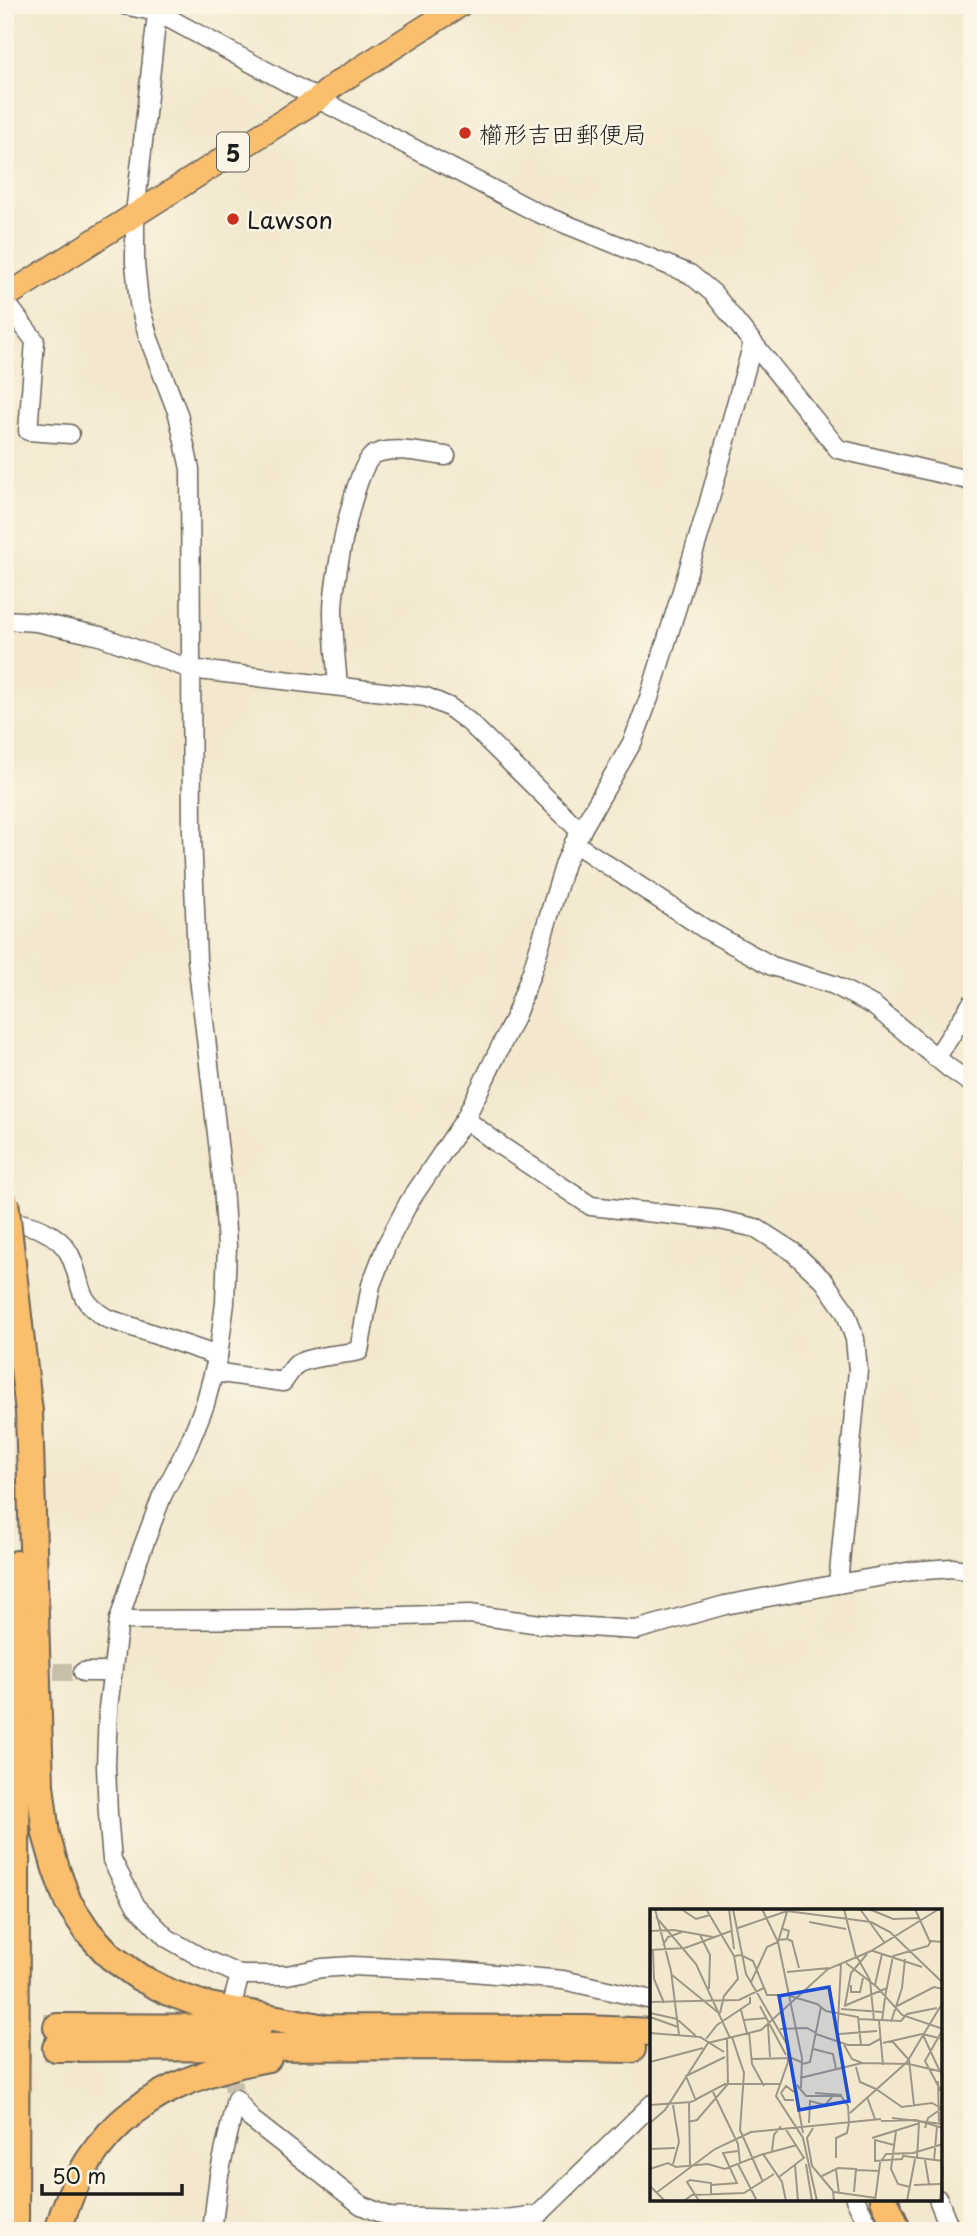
<svg xmlns="http://www.w3.org/2000/svg" width="977" height="2236" font-family="'Playpen Sans','Klee One',sans-serif">
<style>
.lines{fill:none;stroke-linecap:round;stroke-linejoin:round}
.minor-tunnel{stroke:#c8bfaa;stroke-width:18;stroke-dasharray:18 9;stroke-linecap:butt}
.highway-tunnel{stroke:#c8bfaa;stroke-width:26;stroke-dasharray:26 13;stroke-linecap:butt}
.minor-casing{stroke:#67635a;stroke-width:21}
.major-casing{stroke:#67635a;stroke-width:26}
.highway-casing{stroke:#67635a;stroke-width:30}
.minor{stroke:#fff;stroke-width:18}
.major{stroke:#fabe6d;stroke-width:23}
.highway{stroke:#fabe6d;stroke-width:26}
.highway-bridge-casing{stroke:#67635a;stroke-width:30;stroke-linecap:butt}
.highway-bridge{stroke:#fabe6d;stroke-width:26}
.poi-dot{fill:#c8321e;stroke:#fcf5e5;stroke-width:2.5}
.labels{text-anchor:middle;dominant-baseline:central;stroke-width:5;stroke-linejoin:round;paint-order:stroke}
.shield{fill:#fcf5e5;stroke:#5f5d58;stroke-width:2}
.shield-label{font-size:23px;font-weight:bold;fill:#1c1c1c}
.poi-label{font-size:24px;fill:#1c1c1c;stroke:#fcf5e5;text-anchor:start}
.inset-road{fill:none;stroke:#9d9687;stroke-width:2}
.view{fill:#1d4ed8;fill-opacity:0.15;stroke:#1d4ed8;stroke-width:3.5}
.inset-edge{fill:none;stroke:#1c1c1c;stroke-width:3.5}
</style>
<rect width="100%" height="100%" fill="#fcf5e5"/>
<filter id="ink" filterUnits="userSpaceOnUse"><feTurbulence type="fractalNoise" baseFrequency=".0143" numOctaves="2"/><feDisplacementMap in="SourceGraphic" scale="14" xChannelSelector="R" yChannelSelector="G"/><feConvolveMatrix kernelMatrix="1 2 1 2 8 2 1 2 1" color-interpolation-filters="sRGB"/></filter>
<filter id="wash" filterUnits="userSpaceOnUse"><feTurbulence type="fractalNoise" baseFrequency=".00686" numOctaves="4" result="noise"/><feDisplacementMap in="SourceGraphic" scale="28" xChannelSelector="R" yChannelSelector="G"/><feGaussianBlur stdDeviation="1.57" result="paint"/><feColorMatrix in="noise" values="0 0 0 0 0 0 0 0 0 0 0 0 0 0 0 0 0 1.4 0 .05"/><feComposite in="paint" operator="in"/></filter>
<g filter="url(#wash)">
<rect width="100%" height="100%" fill="#f3e8ce"/>
</g>
<g filter="url(#ink)">
<g class="lines">
<g class="minor-tunnel">
<path d="M 27,1672 L 83,1672"/>
<path d="M 227,2056 L 234,2090"/>
</g>
<g class="highway-tunnel">
<path d="M 5,2027 L 57,2027"/>
<path d="M 5,2047 L 56,2048"/>
</g>
<defs>
<g id="minor">
<path d="M 124,5 L 157,12 L 318,99 L 538,213 L 690,274 L 713,293 L 838,449 L 972,481"/>
<path d="M 158,5 L 135,214 L 135,263 L 139,303 L 149,339 L 178,414 L 190,469 L 192,834 L 197,960 L 223,1186 L 227,1246 L 225,1303 L 218,1356 L 205,1404 L 188,1446 L 162,1496 L 138,1560 L 119,1620 L 108,1708 L 106,1766 L 108,1814 L 112,1860 L 136,1906 L 167,1938 L 202,1958 L 240,1975 L 287,1975 L 322,1968 L 352,1966 L 460,1971 L 563,1980 L 652,2000"/>
<path d="M 5,301 L 35,341 L 28,431 L 70,434"/>
<path d="M 5,620 L 36,622 L 100,636 L 190,669 L 426,697 L 449,707 L 469,722 L 581,832"/>
<path d="M 338,686 C 336,661 333,636 333,611 C 333,583 353,473 372,456 C 387,444 428,454 446,456"/>
<path d="M 574,843 L 705,929 L 772,966 L 834,985 L 874,1006 L 949,1068 L 972,1084"/>
<path d="M 936,1058 L 972,1003"/>
<path d="M 465,1119 L 501,1146 L 591,1206 L 720,1220 L 756,1228 L 792,1251 L 824,1281 L 845,1311 L 855,1339 L 858,1370 L 838,1584"/>
<path d="M 5,1220 C 29,1224 58,1231 70,1255 C 84,1285 74,1298 106,1318 L 218,1356"/>
<path d="M 214,1372 L 283,1382 C 287,1377 292,1368 297,1364 C 310,1356 342,1355 359,1351 L 371,1285 L 387,1244 L 409,1202 L 465,1119 L 515,1017 L 532,971 L 565,863 L 574,843 L 633,741 L 649,698 L 707,509 L 753,343"/>
<path d="M 119,1620 L 298,1619 L 470,1614 L 540,1624 L 636,1630 L 725,1605 L 838,1584 L 912,1571 L 952,1568 L 972,1571"/>
<path d="M 83,1672 L 112,1672"/>
<path d="M 234,1997 L 240,1975"/>
<path d="M 855,2199 L 872,2231"/>
<path d="M 938,2199 L 951,2231"/>
<path d="M 212,2231 L 219,2175 L 236,2099 L 251,2119 L 361,2205 L 389,2217 L 496,2220 L 538,2215 L 652,2104"/>
</g>
<path id="major" d="M 5,297 L 318,99 L 336,84 L 460,5"/>
<g id="highway">
<path d="M 19,1325 L 29,1412 L 40,1785 L 46,1834 L 56,1869 L 68,1902 L 88,1932 L 111,1957 L 139,1977 L 168,1992 L 204,2005 L 325,2028 L 588,2029 L 652,2032"/>
<path d="M 57,2027 L 258,2028"/>
<path d="M 56,2048 L 470,2046 L 632,2049"/>
<path d="M 884,2199 L 898,2231"/>
<path d="M 15,2231 L 17,1564"/>
<path d="M 58,2231 C 88,2122 162,2078 268,2058"/>
</g>
</defs>
<use href="#minor" class="minor-casing"/>
<use href="#major" class="major-casing"/>
<use href="#highway" class="highway-casing"/>
<use href="#minor" class="minor"/>
<use href="#major" class="major"/>
<use href="#highway" class="highway"/>
<defs>
<path id="highway-bridge" d="M 5,1201 L 19,1325"/>
</defs>
<use href="#highway-bridge" class="highway-bridge-casing"/>
<use href="#highway-bridge" class="highway-bridge"/>
</g>
</g>
<g class="poi-dot">
<circle cx="465" cy="133" r="7"/>
<circle cx="233" cy="219" r="7"/>
</g>
<g class="labels">
<rect class="shield" x="217" y="132.5" width="32" height="39" rx="5"/>
<g class="shield-label">
<text x="233" y="152">5</text>
</g>
<g class="poi-label">
<text x="479" y="133">櫛形吉田郵便局</text>
<text x="247" y="219">Lawson</text>
</g>
</g>
<g transform="translate(650 1909)">
<rect width="292" height="292" fill="#f3e8ce"/>
<path class="inset-road" d="M 5,0 L 21,62 L 29,126M 31,0 L 46,10 L 60,6M 56,0 L 84,47M 79,0 L 84,40M 83,0 L 96,65 L 138,137 L 138,153 L 126,187 L 153,229 L 167,292M 194,0 L 206,48M 210,0 L 234,33M 219,0 L 243,10 L 270,9M 265,0 L 280,33M 137,3 L 128,33 L 152,149 L 151,179M 6,8 L 46,55 L 80,129M 159,13 L 196,20M 88,19 L 137,2 L 221,13 L 240,23 L 293,74M 0,22 L 24,21 L 63,28M 50,26 L 60,46 L 59,80M 137,30 L 142,32 L 149,59M 128,31 L 137,30 L 139,22 L 133,20M 13,36 L 18,28 L 32,23M 0,41 L 35,39 L 81,22M 3,42 L 4,70 L 14,94M 223,42 L 272,58M 207,48 L 220,71 L 224,112M 196,54 L 227,78 L 252,106 L 293,120M 137,63 L 179,59M 22,66 L 70,105M 101,73 L 117,38 L 128,33 L 112,0M 201,76 L 201,83 L 210,83 L 213,69M 225,76 L 232,45M 235,88 L 243,47 L 278,37 L 281,32 L 293,33M 0,93 L 89,91 L 114,79M 195,96 L 201,64 L 217,45M 110,97 L 136,146M 194,97 L 237,79M 247,97 L 284,78 L 293,80M 191,100 L 232,103M 91,101 L 97,124M 0,104 L 27,110M 70,104 L 74,87 L 88,70 L 84,47 L 91,46 L 103,52 L 117,86 L 137,86 L 167,95 L 176,102 L 208,108 L 211,136M 0,108 L 28,118M 209,110 L 251,112 L 257,105 L 287,99M 28,111 L 46,127M 94,111 L 116,109M 229,112 L 233,156M 232,112 L 235,89M 241,113 L 252,79 L 255,50M 118,116 L 120,148M 130,120 L 157,119 L 166,124M 293,120 L 275,152 L 293,186M 99,123 L 102,155 L 114,177M 0,124 L 50,128 L 74,143M 166,125 L 198,136 L 219,136 L 230,130M 189,125 L 227,122M 272,125 L 293,130M 273,126 L 293,169M 82,128 L 94,164 L 90,221 L 113,273M 56,130 L 67,116 L 100,94 L 100,88M 242,132 L 259,151 L 264,196M 187,133 L 191,55M 233,134 L 272,125M 194,136 L 202,150 L 212,154 L 259,155 L 293,163M 163,140 L 183,145 L 186,160M 102,150 L 142,149 L 153,154M 0,153 L 53,139M 140,153 L 153,224M 153,155 L 160,153 L 171,98M 206,158 L 210,173 L 226,180M 150,169 L 212,154M 288,172 L 289,213M 147,176 L 156,187 L 191,187 L 198,197 L 199,214M 226,180 L 252,198 L 282,194 L 291,199M 63,183 L 88,235 L 90,254M 144,183 L 136,177 L 131,184 L 135,191 L 144,191M 165,184 L 192,186M 217,188 L 225,210M 46,192 L 36,167 L 75,148M 39,194 L 40,257M 0,196 L 41,193 L 75,175 L 130,175M 200,204 L 257,153 L 293,93M 242,209 L 293,215M 231,212 L 266,211 L 293,219M 38,213 L 47,211 L 78,175 L 77,130M 0,214 L 15,201 L 58,134 L 111,121 L 178,60 L 221,42 L 289,0M 159,214 L 160,192 L 175,196 L 182,188M 135,219 L 154,249M 163,219 L 157,229 L 162,257 L 183,282 L 184,292M 275,219 L 278,209 L 291,200M 246,222 L 241,260 L 248,275 L 260,278M 222,229 L 270,214M 244,236 L 225,231 L 225,252 L 252,250 L 254,245M 0,240 L 25,239M 122,242 L 124,226 L 131,217M 114,245 L 147,236M 254,247 L 293,252M 186,249 L 186,229 L 197,224 L 199,214M 267,250 L 269,214M 275,251 L 279,275M 284,252 L 287,217M 23,255 L 29,233 L 23,196M 88,255 L 107,292M 156,255 L 162,292M 145,256 L 148,292M 0,260 L 18,254 L 26,258 L 58,255 L 75,260 L 113,245 L 132,273 L 136,292M 186,260 L 189,285M 206,261 L 230,262M 172,267 L 188,259 L 206,260 L 204,283M 129,268 L 155,248M 61,276 L 87,274 L 73,244 L 88,242M 264,276 L 290,275M 0,277 L 15,292M 184,283 L 226,289M 6,284 L 65,240 L 101,223 L 231,210M 34,292 L 42,286 L 94,284 L 124,265M 49,292 L 37,273 L 40,271 L 61,274 L 61,285M 225,292 L 230,254 L 236,245 L 263,244 L 293,235M 257,292 L 265,250M 290,292 L 293,258"/>
<path class="view" d="M 179,78 L 199,192 L 149,201 L 129,87 Z"/>
<rect width="292" height="292" class="inset-edge"/>
</g>
<rect width="977" height="2236" fill="none" stroke="#fcf5e5" stroke-width="28"/>
<path d="M42 2184v10h140v-10" fill="none" stroke="#1c1c1c" stroke-width="3.5"/>
<text x="52" y="2184" font-size="21" fill="#1c1c1c" stroke="#fcf5e5" stroke-width="5" paint-order="stroke">50 m</text>
</svg>
